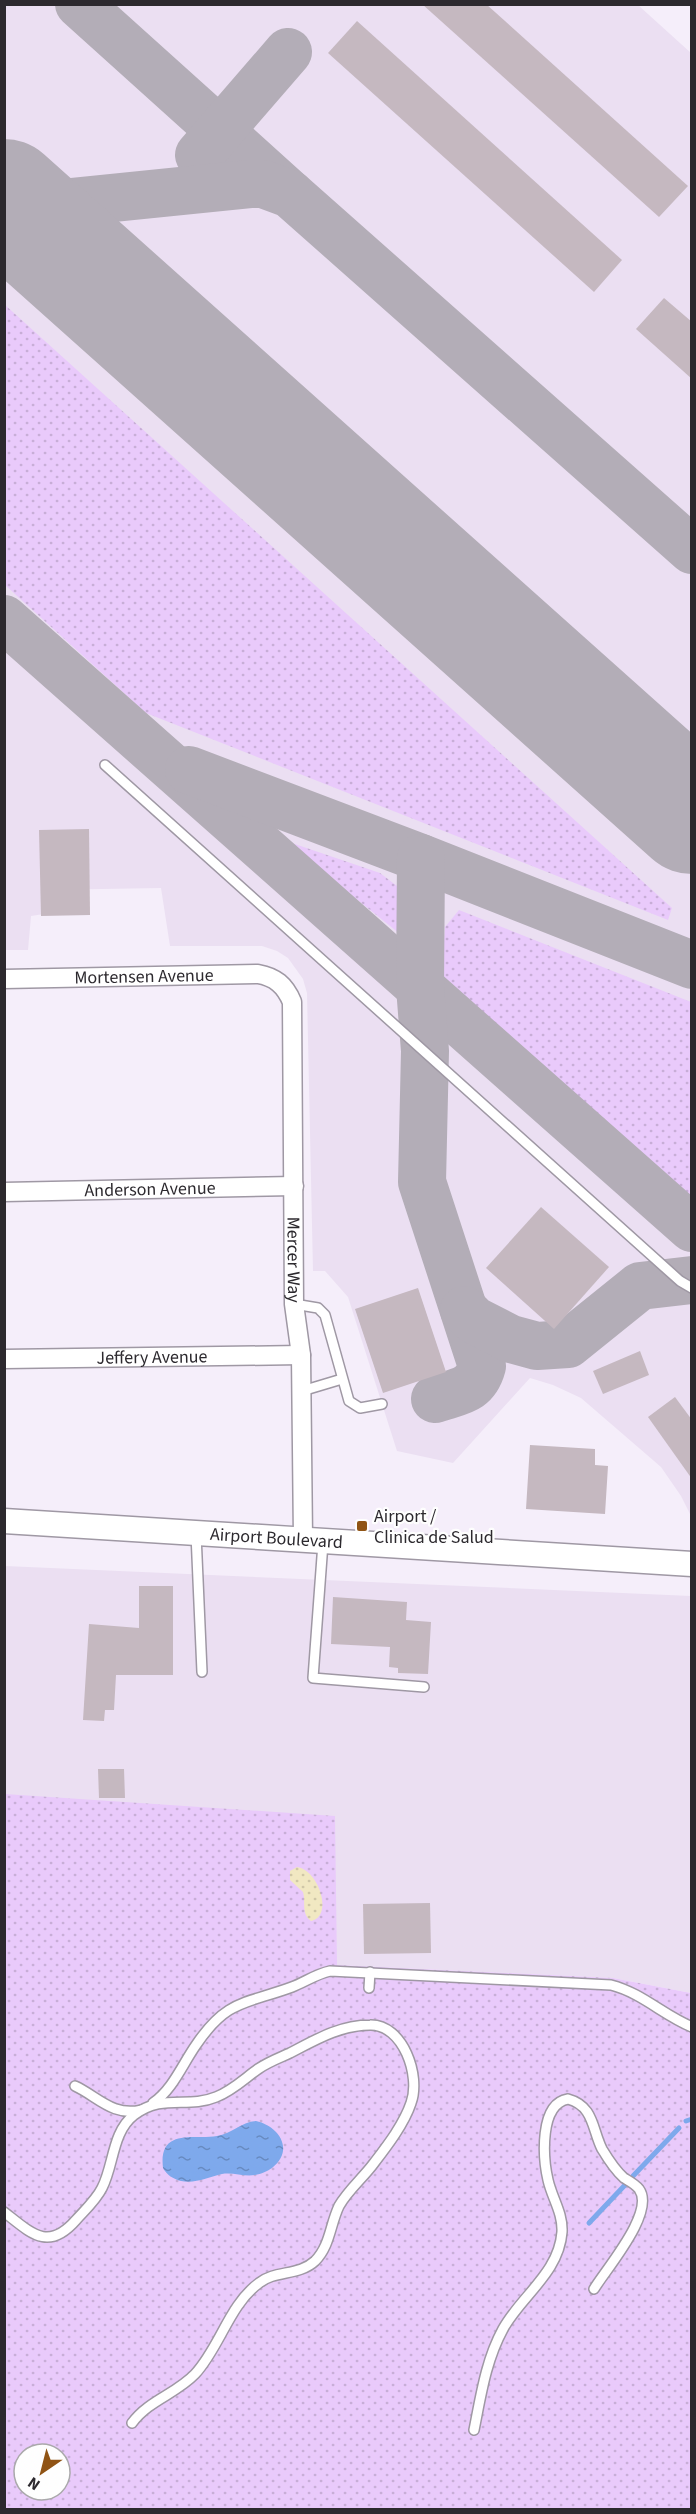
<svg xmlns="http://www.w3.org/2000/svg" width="696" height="2514" font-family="'Source Sans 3',sans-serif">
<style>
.built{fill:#ebdff2}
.grass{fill:url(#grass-dots);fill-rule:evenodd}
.sand{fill:url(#sand-dots)}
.water{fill:url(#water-ripples)}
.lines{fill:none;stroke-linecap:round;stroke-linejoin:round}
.stream{stroke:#7ea9ec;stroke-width:5}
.taxiway{stroke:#b3adb7;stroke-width:48}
.runway{stroke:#b3adb7;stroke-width:120}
.building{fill:#c5b8c0}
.lane-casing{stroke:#9f98a4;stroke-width:12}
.street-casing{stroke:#9f98a4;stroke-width:21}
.secondary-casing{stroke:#9f98a4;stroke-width:27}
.lane{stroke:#fff;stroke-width:9}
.street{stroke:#fff;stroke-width:18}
.secondary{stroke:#fff;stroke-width:24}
.poi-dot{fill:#905415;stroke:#fefefe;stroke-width:2}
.labels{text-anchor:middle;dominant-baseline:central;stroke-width:4.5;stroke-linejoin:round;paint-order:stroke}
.street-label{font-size:18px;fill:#2c292e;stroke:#fefefe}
.poi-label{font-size:18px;fill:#2c292e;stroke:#fefefe;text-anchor:start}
</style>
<defs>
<pattern id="grass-dots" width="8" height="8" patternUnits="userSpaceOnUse" patternTransform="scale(1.5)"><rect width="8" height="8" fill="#e9cafb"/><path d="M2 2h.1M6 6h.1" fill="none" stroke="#c8aed7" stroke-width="1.8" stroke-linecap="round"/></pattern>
<pattern id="sand-dots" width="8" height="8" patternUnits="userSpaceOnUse" patternTransform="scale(1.5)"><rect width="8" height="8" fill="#f1e8c2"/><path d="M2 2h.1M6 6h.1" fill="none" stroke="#cfc7a7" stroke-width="1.8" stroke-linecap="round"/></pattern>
<pattern id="water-ripples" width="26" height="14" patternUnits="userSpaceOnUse" patternTransform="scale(1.5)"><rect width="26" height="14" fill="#7ea9ec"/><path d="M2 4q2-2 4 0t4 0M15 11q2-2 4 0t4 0" fill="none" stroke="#678ac0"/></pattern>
</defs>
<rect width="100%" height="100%" fill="#f5eefa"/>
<g class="built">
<path d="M 4,5 L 638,5 L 691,53 L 691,1516 L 681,1496 L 661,1467 L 581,1398 L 553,1385 L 530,1378 L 453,1463 L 397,1451 L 348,1297 L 325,1271 L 313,1271 L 307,993 L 303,979 L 288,958 L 277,951 L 262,946 L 170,946 L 161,888 L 43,890 L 44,914 L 31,916 L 28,950 L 5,950 Z"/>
<path d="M 5,1566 L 691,1596 L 691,1993 L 613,1978 L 337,1965 L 5,1794 Z"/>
</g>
<g class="grass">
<path d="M 4,304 L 672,908 L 668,920 L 146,713 L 5,585 Z"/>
<path d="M 283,840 L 380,873 L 397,886 L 400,934 Z"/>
<path d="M 459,910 L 691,1002 L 691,1203 L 441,977 L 445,927 Z"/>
<path d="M 5,1794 L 335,1816 L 337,1965 L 613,1978 L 691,1993 L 691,2509 L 5,2509 ZM 24,2454 L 60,2454 L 60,2490 L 24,2490 Z"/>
</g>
<path class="sand" d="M 297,1867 C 319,1870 334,1917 311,1921 C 301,1913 306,1903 303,1892 L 290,1880 L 290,1871 Z"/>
<path class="water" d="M 256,2121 C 279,2126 295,2150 272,2168 C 268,2171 261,2174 255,2175 C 244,2177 233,2172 222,2174 C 209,2177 195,2184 181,2181 C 173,2179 167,2175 163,2168 C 158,2127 195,2140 217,2136 C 231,2134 241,2122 256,2121 Z"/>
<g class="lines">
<g class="stream">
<path d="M 686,2121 L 692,2119"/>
<path d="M 633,2176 L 679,2128"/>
<path d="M 589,2223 L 625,2185"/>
</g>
<g class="taxiway">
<path d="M 79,4 L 290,194"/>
<path d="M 199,155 L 288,52"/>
<path d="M 4,209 L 250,184 L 263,184 L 290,194 L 692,550"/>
<path d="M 4,619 L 692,1228"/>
<path d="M 189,770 L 421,858 L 692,965"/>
<path d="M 421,858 L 420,987 L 425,1051 L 422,1182 L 482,1366 C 475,1392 458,1391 435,1399"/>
<path d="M 464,1310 L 474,1320 L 511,1339 L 537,1346 L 568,1344 L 640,1286 L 692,1280"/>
</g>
<path class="runway" d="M 4,199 L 692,814"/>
</g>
<g class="building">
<path d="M 422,4 L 486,4 L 688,186 L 659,217 Z"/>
<path d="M 357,21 L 622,260 L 594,292 L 328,53 Z"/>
<path d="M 664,298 L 692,322 L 692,379 L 636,329 Z"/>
<path d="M 89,829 L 90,915 L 41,916 L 39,830 Z"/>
<path d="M 541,1207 L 609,1267 L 554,1329 L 486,1268 Z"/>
<path d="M 418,1288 L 446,1372 L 383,1393 L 355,1309 Z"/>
<path d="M 640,1351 L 649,1375 L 603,1394 L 593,1371 Z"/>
<path d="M 675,1397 L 692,1420 L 692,1479 L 648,1417 Z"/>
<path d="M 530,1445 L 595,1449 L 595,1465 L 608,1466 L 605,1514 L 526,1509 Z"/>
<path d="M 139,1586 L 173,1586 L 173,1675 L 116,1675 L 114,1710 L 105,1710 L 104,1721 L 83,1720 L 89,1624 L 139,1628 Z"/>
<path d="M 333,1597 L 407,1602 L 406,1620 L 431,1622 L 428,1674 L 398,1673 L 398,1668 L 389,1667 L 390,1647 L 331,1644 Z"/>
<path d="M 98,1769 L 124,1769 L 125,1798 L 99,1798 Z"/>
<path d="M 430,1903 L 431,1953 L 364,1954 L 363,1904 Z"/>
</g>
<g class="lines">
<defs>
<g id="lane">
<path d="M 105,765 L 680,1281 L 692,1288"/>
<path d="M 294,1304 L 318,1308 L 325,1315 L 349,1401 L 360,1408 L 382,1404"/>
<path d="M 302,1391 L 342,1379"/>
<path d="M 196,1534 L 202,1672"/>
<path d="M 323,1543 L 313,1678 L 424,1687"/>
<path d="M 369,1988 L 370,1972"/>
<path d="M 75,2086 C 97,2096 113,2117 141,2110"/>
<path d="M 153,2103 C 173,2089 182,2065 196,2045 C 227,1999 246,2004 292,1987 C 305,1982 316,1974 330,1971 L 611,1985 C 642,1993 663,2015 692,2027"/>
<path d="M 4,2212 C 31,2233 48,2252 76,2220 C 85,2210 96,2200 102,2188 C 114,2165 112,2132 134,2115 C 163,2093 187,2109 216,2097 C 232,2091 244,2079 258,2069 C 268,2062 279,2058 290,2053 C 315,2040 340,2025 370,2025 C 403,2024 421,2076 411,2103 C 404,2124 387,2146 374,2163 C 363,2178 348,2190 339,2206 C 330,2225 330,2246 315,2261 C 299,2276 275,2270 259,2283 C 229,2305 220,2347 195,2374 C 176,2394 149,2400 132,2423"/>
<path d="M 474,2430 C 481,2395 486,2360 503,2329 C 521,2296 559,2273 562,2232 C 563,2213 552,2198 548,2180 C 543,2158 539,2104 568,2099 C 594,2106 592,2129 602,2149 C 608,2159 615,2170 624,2178 C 629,2181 635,2184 639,2189 C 656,2212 606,2269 594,2289"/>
</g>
<g id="street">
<path id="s1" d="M 4,979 L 258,974 C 275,977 285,985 292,1002 L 294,1304 L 301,1355 L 303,1539"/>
<path id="s2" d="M 4,1192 L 294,1186"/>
<path id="s3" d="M 4,1359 L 301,1355"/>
</g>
<g id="secondary">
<path id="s4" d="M 4,1521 L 692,1564"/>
</g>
</defs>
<use href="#lane" class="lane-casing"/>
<use href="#street" class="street-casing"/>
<use href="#secondary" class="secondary-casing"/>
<use href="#lane" class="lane"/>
<use href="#street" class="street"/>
<use href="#secondary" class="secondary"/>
</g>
<rect class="poi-dot" x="356" y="1520" width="12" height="12" rx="3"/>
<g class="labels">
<g class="street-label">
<text stroke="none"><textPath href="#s1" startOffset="140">Mortensen Avenue</textPath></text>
<text stroke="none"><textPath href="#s2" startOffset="146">Anderson Avenue</textPath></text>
<text stroke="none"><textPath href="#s1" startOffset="558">Mercer Way</textPath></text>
<text stroke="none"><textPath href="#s3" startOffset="148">Jeffery Avenue</textPath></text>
<text stroke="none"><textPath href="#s4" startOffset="273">Airport Boulevard</textPath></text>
</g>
<g class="poi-label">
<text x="374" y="1516">Airport /<tspan x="374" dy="21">Clinica de Salud</tspan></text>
</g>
</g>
<rect width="696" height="2514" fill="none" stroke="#2c292e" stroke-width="12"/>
<g transform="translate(42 2472) rotate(215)"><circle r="28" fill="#fefefe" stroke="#aaa9ab" stroke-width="1.5"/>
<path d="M0-4.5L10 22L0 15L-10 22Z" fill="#905415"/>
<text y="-9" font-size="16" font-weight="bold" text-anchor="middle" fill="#2c292e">N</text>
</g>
</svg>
